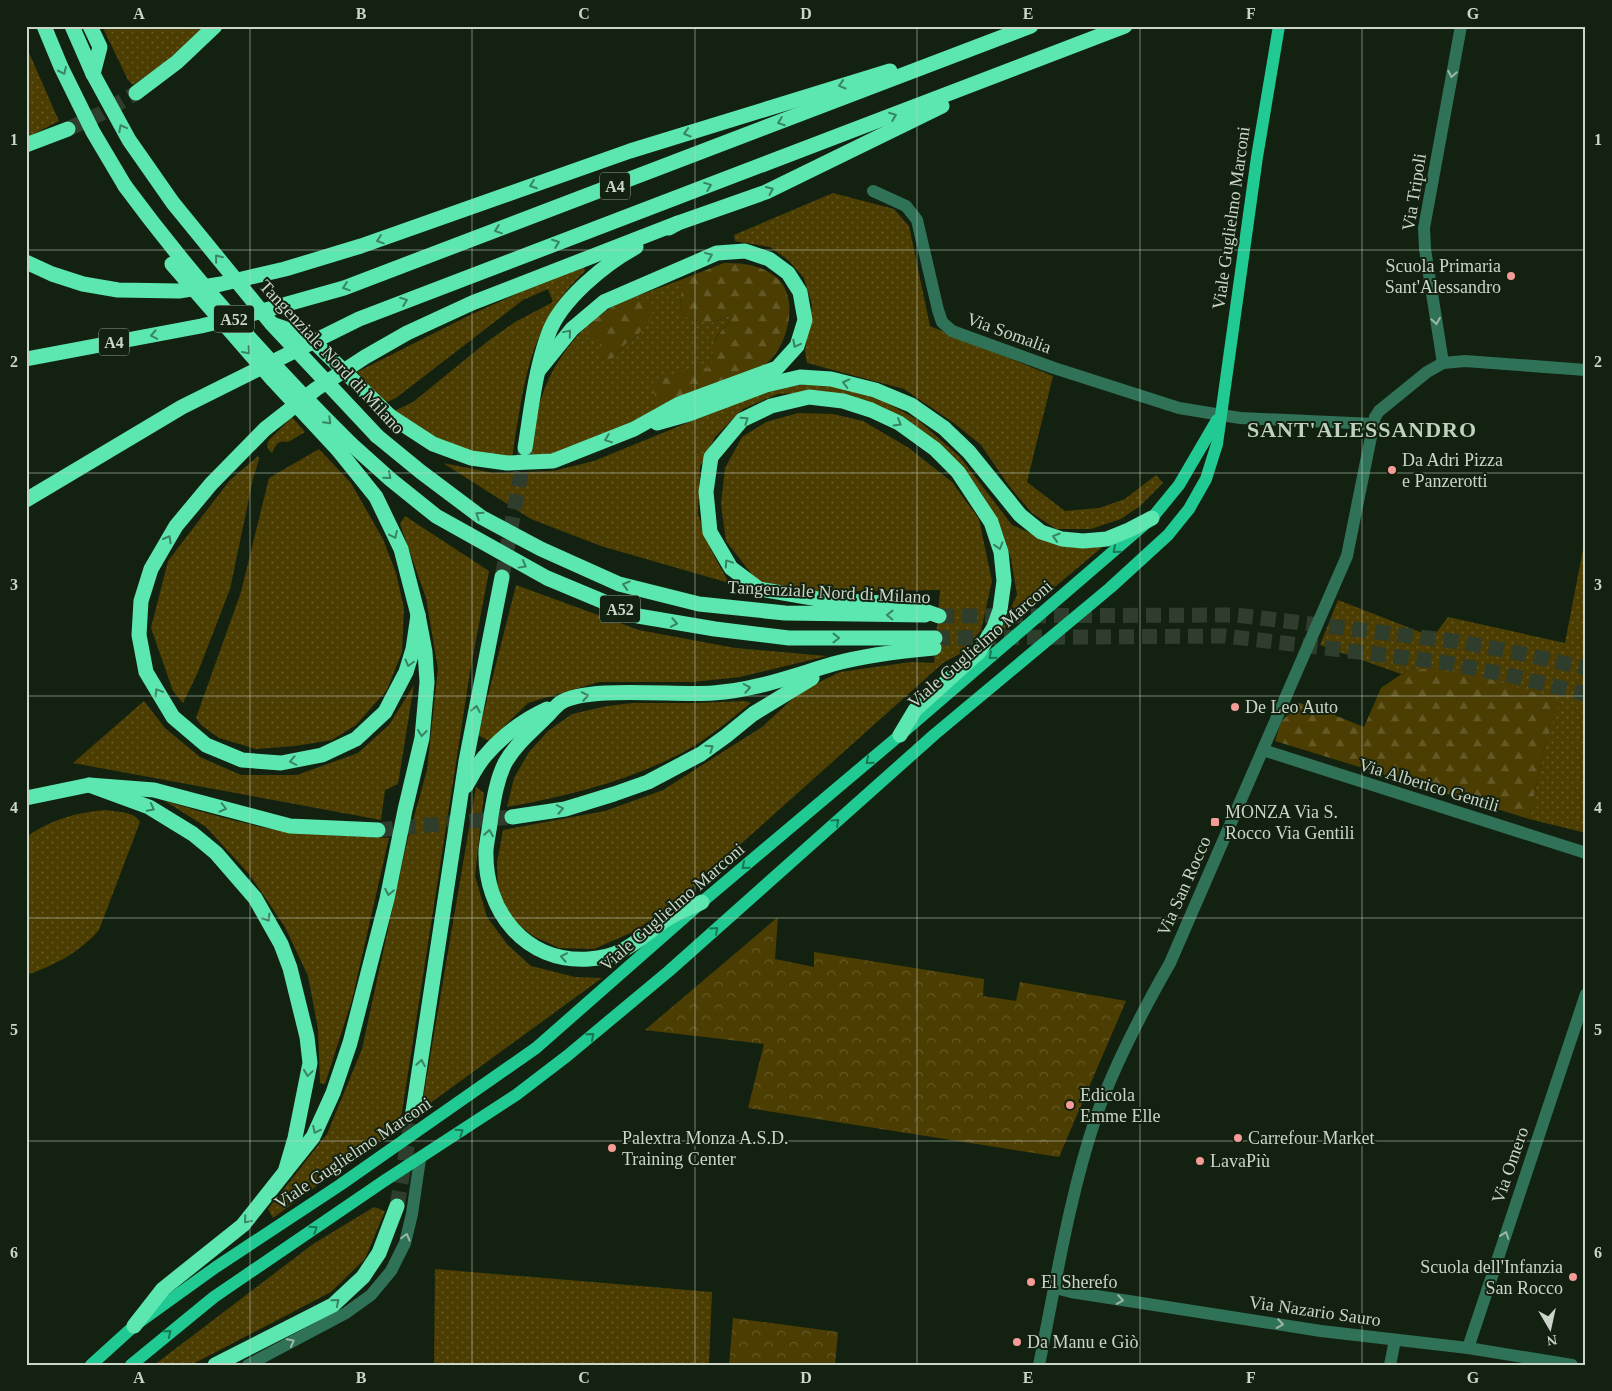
<svg xmlns="http://www.w3.org/2000/svg" width="1612" height="1391" font-family="'Times New Roman',serif">
<style>
.grass{fill:url(#grass-dots)}
.forest{fill:url(#forest-firs)}
.park{fill:url(#park-crowns)}
.lines{fill:none;stroke-linecap:round;stroke-linejoin:round}
.highway-tunnel{stroke:#2f3d2c;stroke-width:15;stroke-dasharray:15 8;stroke-linecap:butt}
.minor{stroke:#307258;stroke-width:12}
.major{stroke:#21ca93;stroke-width:12}
.highway{stroke:#5ce6b0;stroke-width:15}
.highway-bridge{stroke:#5ce6b0;stroke-width:15}
.oneway{stroke:#388460}
.oneway2{stroke:#9cb7a7}
.oneway3{stroke:#1a7652}
.grid{fill:none;stroke:#cbd5c9;stroke-width:1;stroke-opacity:0.55}
.poi-dot{fill:#f59b98;stroke:#132210;stroke-width:2}
.labels{text-anchor:middle;dominant-baseline:central;stroke-width:4;stroke-linejoin:round;paint-order:stroke}
.shield{fill:#132210;stroke:#949f92;stroke-width:1}
.shield-label{font-size:16px;font-weight:bold;fill:#cbd5c9}
.street-label{font-size:18px;fill:#cbd5c9;stroke:#132210}
.poi-label{font-size:18px;fill:#cbd5c9;stroke:#132210;text-anchor:start}
.district-label{font-size:22px;font-weight:bold;letter-spacing:1px;fill:#bfd2bb;stroke:#132210}
.neatline{fill:none;stroke:#cbd5c9;stroke-width:2}
.grid-label{font-size:16px;text-anchor:middle;font-weight:bold;fill:#cbd5c9}
</style>
<defs>
<pattern id="grass-dots" width="8" height="8" patternUnits="userSpaceOnUse" patternTransform="scale(1.25)"><rect width="8" height="8" fill="#4c3d02"/><path d="M2 2h.1M6 6h.1" fill="none" stroke="#645826" stroke-width="1.8" stroke-linecap="round"/></pattern>
<pattern id="forest-firs" width="22" height="20" patternUnits="userSpaceOnUse" patternTransform="scale(1.25)"><rect width="22" height="20" fill="#4c3d02"/><path d="M5 1l3.5 6h-7zM16 11l3.5 6h-7z" fill="#645826"/></pattern>
<pattern id="park-crowns" width="20" height="18" patternUnits="userSpaceOnUse" patternTransform="scale(1.25)"><rect width="20" height="18" fill="#4c3d02"/><path d="M2 6a3 3 0 1 1 6 0M12 15a3 3 0 1 1 6 0" fill="none" stroke="#645826"/></pattern>
</defs>
<rect width="100%" height="100%" fill="#132210"/>
<g class="grass">
<path d="M 102,26 L 206,26 L 161,66 L 133,85 L 128,80 Z"/>
<path d="M 26,46 L 59,121 L 26,138 Z"/>
<path d="M 833,193 L 894,209 L 909,226 L 930,326 L 1053,376 L 1027,482 L 1065,511 L 1099,508 L 1125,499 L 1156,475 L 1163,483 L 1140,506 L 1121,519 L 1091,529 L 1056,529 L 1032,513 L 1009,486 L 981,445 L 954,423 L 904,389 L 807,363 L 805,351 L 812,305 L 804,278 L 788,260 L 770,247 L 735,241 L 734,235 Z"/>
<path d="M 583,264 L 585,271 C 528,325 524,385 512,458 L 476,453 L 438,440 L 392,412 L 413,402 L 488,341 L 515,322 L 553,302 L 548,289 L 523,300 L 396,398 L 385,403 L 357,372 L 470,315 Z"/>
<path d="M 683,279 L 680,305 L 682,314 C 696,324 715,325 729,315 L 734,316 C 728,324 716,334 714,343 C 711,352 715,359 711,368 L 665,407 L 621,427 L 547,457 L 530,457 C 533,438 534,417 541,399 C 550,370 567,345 589,324 L 595,338 L 600,342 L 600,347 L 613,358 L 623,346 L 636,337 L 629,299 Z"/>
<path d="M 791,385 L 826,385 L 874,396 L 918,420 L 960,457 L 1012,525 L 1055,544 L 1106,544 L 998,635 L 1017,595 L 1011,559 L 1003,533 L 982,494 L 957,462 L 824,392 L 778,394 L 743,409 L 715,437 L 700,467 L 698,514 L 711,550 L 729,583 L 601,546 L 531,519 L 443,463 L 493,473 L 553,471 L 594,461 L 753,396 Z"/>
<path d="M 798,413 L 833,414 L 863,421 L 909,448 L 952,482 L 979,519 L 992,581 L 981,630 L 965,651 L 943,663 L 677,901 L 635,931 L 594,949 L 559,948 L 533,936 L 505,914 L 498,886 L 497,863 L 503,830 L 605,811 L 663,790 L 762,727 L 801,691 L 840,672 L 911,662 L 934,663 L 940,590 L 787,592 L 757,581 L 726,541 L 721,504 L 725,468 L 742,437 L 766,422 Z"/>
<path d="M 292,417 L 305,432 L 288,442 C 277,440 277,444 272,453 C 267,448 266,446 269,440 Z"/>
<path d="M 319,449 L 351,483 L 383,539 L 396,573 L 404,608 L 402,652 L 387,690 L 356,725 L 332,740 L 295,746 L 256,749 L 219,738 L 201,725 L 196,718 L 241,592 L 269,478 Z"/>
<path d="M 258,456 L 259,459 L 253,479 L 230,589 L 198,672 L 183,703 L 173,691 L 151,628 L 168,561 L 230,480 Z"/>
<path d="M 405,516 L 489,571 L 470,672 L 400,1125 L 273,1218 L 268,1209 L 327,1134 L 362,1049 L 407,842 L 427,770 L 438,669 L 426,598 L 400,524 Z"/>
<path d="M 1586,534 L 1586,833 L 1529,819 L 1544,750 L 1559,701 L 1406,671 L 1401,674 L 1320,645 L 1338,600 L 1433,637 L 1448,617 L 1565,643 Z"/>
<path d="M 516,585 L 639,630 L 735,648 L 827,656 L 740,677 L 693,682 L 599,682 L 528,703 L 489,741 L 478,735 Z"/>
<path d="M 414,685 L 398,784 L 385,790 L 381,820 L 73,763 L 144,701 L 165,728 L 200,757 L 241,775 L 297,775 L 358,753 L 389,725 Z"/>
<path d="M 746,701 L 751,703 C 731,719 711,736 689,749 C 633,780 569,796 507,807 L 514,778 L 529,752 L 548,731 L 572,714 L 607,706 L 633,703 L 693,703 Z"/>
<path d="M 476,787 L 484,793 L 475,876 L 487,917 L 507,944 L 531,966 L 575,977 L 602,978 L 429,1104 L 423,1099 Z"/>
<path d="M 165,801 C 199,811 232,821 266,828 C 307,835 348,836 389,838 L 352,1000 L 325,1084 L 320,1083 L 318,1029 L 308,976 L 285,927 L 249,874 L 206,827 Z"/>
<path d="M 106,810 C 117,812 134,811 140,822 L 99,930 C 80,952 54,966 26,975 L 26,837 C 53,819 74,813 106,810 Z"/>
<path d="M 374,1207 L 385,1211 L 365,1259 L 331,1292 L 191,1365 L 154,1365 L 313,1244 Z"/>
<path d="M 435,1269 L 712,1292 L 709,1365 L 434,1365 Z"/>
</g>
<g class="forest">
<path d="M 724,263 C 744,263 762,265 777,278 C 800,298 788,347 766,364 C 759,369 747,372 738,376 C 714,386 689,397 665,407 C 657,399 652,394 652,383 L 699,365 L 708,369 C 717,362 710,352 714,343 C 717,334 728,324 733,317 L 729,315 C 715,325 696,324 682,314 L 680,305 L 683,279 Z"/>
<path d="M 629,299 L 647,303 L 654,308 L 649,321 L 636,337 L 623,346 L 613,358 L 603,361 L 599,354 L 600,342 L 595,338 L 587,337 C 583,319 615,306 629,299 Z"/>
<path d="M 1450,666 L 1560,701 L 1544,750 L 1529,819 L 1275,741 L 1281,722 L 1299,703 L 1322,710 L 1364,727 L 1381,688 L 1406,671 Z"/>
</g>
<g class="park">
<path d="M 778,917 L 775,959 L 814,967 L 814,952 L 984,979 L 983,996 L 1016,1001 L 1020,982 L 1126,1001 L 1059,1157 L 748,1108 L 764,1044 L 645,1030 Z"/>
<path d="M 733,1318 L 838,1332 L 835,1365 L 729,1365 Z"/>
</g>
<g class="lines">
<g class="highway-tunnel">
<path d="M 68,129 L 100,114 L 136,93"/>
<path d="M 502,577 L 525,451"/>
<path d="M 939,616 L 1236,615 L 1461,642 L 1518,653 L 1586,668"/>
<path d="M 935,638 L 1225,636 L 1442,662 L 1513,676 L 1586,694"/>
<path d="M 378,830 L 512,817"/>
<path d="M 397,1206 L 413,1111"/>
</g>
<g class="minor">
<path d="M 873,191 L 906,206 L 917,220 L 938,310 L 942,322 L 952,331 L 1054,368 L 1179,408 L 1240,418 L 1374,424"/>
<path d="M 1443,363 L 1425,249 L 1424,228 L 1461,26"/>
<path d="M 1263,750 L 1586,853"/>
<path d="M 1055,1288 L 1071,1292 L 1321,1331 L 1468,1348 L 1572,1365"/>
<path d="M 1468,1348 L 1586,994"/>
<path d="M 248,1365 L 346,1313 L 371,1295 L 391,1271 L 405,1243 L 412,1214 L 420,1159"/>
<path d="M 1039,1365 C 1056,1282 1069,1197 1096,1117 C 1115,1063 1142,1012 1170,963 L 1347,556 L 1375,417 L 1379,411 L 1427,372 L 1443,363 L 1465,361 L 1586,370"/>
<path d="M 1390,1365 L 1395,1340"/>
</g>
<g class="major">
<path d="M 91,1365 L 134,1326 L 216,1267 L 340,1185 L 536,1048 L 702,902 L 900,735 L 1152,518 L 1179,485 L 1217,420"/>
<path d="M 131,1365 L 214,1297 L 384,1181 L 516,1095 L 567,1056 L 669,971 L 935,734 L 1110,588 L 1168,535 L 1189,509 L 1206,479 L 1217,444 L 1257,157 L 1279,26"/>
</g>
<g class="highway">
<path d="M 44,26 L 61,67 L 93,132 L 125,186"/>
<path d="M 72,26 L 93,74"/>
<path d="M 90,26 L 100,47 L 93,74"/>
<path d="M 136,93 L 177,62 L 215,26"/>
<path d="M 26,145 L 68,129"/>
<path d="M 669,228 L 678,223 L 766,192 L 942,106"/>
<path d="M 26,262 L 52,274 L 83,284 L 118,290 L 179,291 L 221,284 L 285,269 L 361,246 L 630,151 L 890,71"/>
<path d="M 26,359 L 201,326 L 255,313 L 344,288 L 1031,26"/>
<path d="M 390,416 L 433,444 L 471,458 L 507,463 L 553,461 L 634,429 L 679,404 L 777,368 L 797,346 L 805,320 L 800,292 L 788,273 L 769,259 L 745,251 L 717,253 L 604,302 L 572,329 L 538,371"/>
<path d="M 657,423 L 689,414 L 766,385 L 800,377 L 831,379 L 875,390 L 911,405 L 944,428 L 969,452 L 1020,515 L 1041,532 L 1062,539 L 1083,541 L 1107,539 L 1129,530 L 1152,518"/>
<path d="M 377,436 L 421,472 L 481,517 L 541,549 L 619,584 L 699,604 L 785,613 L 925,615"/>
<path d="M 351,444 L 390,479 L 436,516 L 547,578 L 638,616 L 715,629 L 789,638 L 935,638"/>
<path d="M 525,448 C 531,411 535,371 548,335 C 560,300 605,264 636,247"/>
<path d="M 26,500 L 182,407 L 359,319 L 1125,26"/>
<path d="M 418,615 L 413,649 L 406,672 L 385,712 L 356,739 L 322,755 L 281,763 L 242,760 L 206,745 L 173,717 L 146,672 L 139,635 L 141,601 L 151,569 L 176,526 L 211,484 L 265,429 L 316,389 L 365,357 L 407,333 L 472,303 L 678,223"/>
<path d="M 900,735 L 915,710 L 979,652 L 994,627 L 1000,610 L 1004,581 L 1001,552 L 991,522 L 958,472 L 935,449 L 899,423 L 871,410 L 843,401 L 809,397 L 771,406 L 742,420 L 711,457 L 706,492 L 710,532 L 731,568 L 759,589 L 824,600 L 905,604 L 939,616"/>
<path d="M 89,785 L 149,807 L 193,834 L 216,853 L 255,898 L 281,944 L 290,968 L 307,1037 L 310,1063 L 295,1138 L 285,1172 L 243,1225 L 163,1289 L 134,1326"/>
<path d="M 466,786 C 472,776 477,765 485,756 C 502,736 523,720 547,709"/>
<path d="M 26,798 L 89,785 L 154,790 L 290,826 L 378,830"/>
<path d="M 512,817 L 565,809 L 614,794 L 648,782 L 701,754 L 726,736 L 753,714 L 812,678"/>
<path d="M 702,902 C 690,908 675,913 664,921 C 637,940 624,957 589,959 C 525,963 484,911 486,850 C 487,839 490,827 491,816 C 494,798 497,779 505,763 C 515,745 531,732 545,718 C 550,713 555,707 560,703 C 587,685 677,696 713,693 C 756,690 792,676 833,664 C 866,655 900,651 934,648"/>
<path d="M 413,1111 L 466,761 L 502,577"/>
<path d="M 285,1172 L 313,1137 L 333,1093 L 350,1043 L 387,899 L 405,810 L 422,738 L 427,682 L 425,652 L 418,615 L 401,549 L 376,497 L 339,451"/>
<path d="M 215,1365 L 333,1305 L 363,1277 L 379,1253 L 397,1206"/>
</g>
<g class="highway-bridge">
<path d="M 93,74 L 129,140 L 173,203 L 271,323 L 377,436"/>
<path d="M 125,186 C 192,277 271,365 351,444"/>
<path d="M 172,264 L 273,380 L 339,451"/>
<path d="M 275,325 L 309,337 L 390,416"/>
</g>
</g>
<defs><path id="oneway-chevron" d="M-2-3.5L2.5 0L-2 3.5" fill="none" stroke-width="1.6" stroke-linecap="round" stroke-linejoin="round" transform="scale(1.25)"/></defs>
<g class="oneway">
<use href="#oneway-chevron" transform="translate(63 71) rotate(65)"/>
<use href="#oneway-chevron" transform="translate(842 85) rotate(163)"/>
<use href="#oneway-chevron" transform="translate(893 116) rotate(-21)"/>
<use href="#oneway-chevron" transform="translate(781 122) rotate(159)"/>
<use href="#oneway-chevron" transform="translate(122 128) rotate(-118)"/>
<use href="#oneway-chevron" transform="translate(687 133) rotate(163)"/>
<use href="#oneway-chevron" transform="translate(533 185) rotate(160)"/>
<use href="#oneway-chevron" transform="translate(708 186) rotate(-21)"/>
<use href="#oneway-chevron" transform="translate(770 190) rotate(-24)"/>
<use href="#oneway-chevron" transform="translate(498 230) rotate(159)"/>
<use href="#oneway-chevron" transform="translate(380 240) rotate(161)"/>
<use href="#oneway-chevron" transform="translate(556 243) rotate(-21)"/>
<use href="#oneway-chevron" transform="translate(709 256) rotate(-22)"/>
<use href="#oneway-chevron" transform="translate(218 258) rotate(-129)"/>
<use href="#oneway-chevron" transform="translate(346 287) rotate(161)"/>
<use href="#oneway-chevron" transform="translate(404 301) rotate(-21)"/>
<use href="#oneway-chevron" transform="translate(568 333) rotate(-50)"/>
<use href="#oneway-chevron" transform="translate(154 335) rotate(169)"/>
<use href="#oneway-chevron" transform="translate(796 344) rotate(118)"/>
<use href="#oneway-chevron" transform="translate(247 351) rotate(49)"/>
<use href="#oneway-chevron" transform="translate(846 383) rotate(-166)"/>
<use href="#oneway-chevron" transform="translate(745 420) rotate(-34)"/>
<use href="#oneway-chevron" transform="translate(328 421) rotate(45)"/>
<use href="#oneway-chevron" transform="translate(898 423) rotate(30)"/>
<use href="#oneway-chevron" transform="translate(608 439) rotate(159)"/>
<use href="#oneway-chevron" transform="translate(388 476) rotate(41)"/>
<use href="#oneway-chevron" transform="translate(479 515) rotate(-146)"/>
<use href="#oneway-chevron" transform="translate(394 535) rotate(65)"/>
<use href="#oneway-chevron" transform="translate(1056 537) rotate(-163)"/>
<use href="#oneway-chevron" transform="translate(168 539) rotate(-60)"/>
<use href="#oneway-chevron" transform="translate(999 546) rotate(73)"/>
<use href="#oneway-chevron" transform="translate(728 563) rotate(-124)"/>
<use href="#oneway-chevron" transform="translate(523 565) rotate(29)"/>
<use href="#oneway-chevron" transform="translate(626 585) rotate(-164)"/>
<use href="#oneway-chevron" transform="translate(890 615) rotate(-179)"/>
<use href="#oneway-chevron" transform="translate(674 623) rotate(10)"/>
<use href="#oneway-chevron" transform="translate(836 638)"/>
<use href="#oneway-chevron" transform="translate(409 663) rotate(105)"/>
<use href="#oneway-chevron" transform="translate(747 688) rotate(-10)"/>
<use href="#oneway-chevron" transform="translate(158 692) rotate(-121)"/>
<use href="#oneway-chevron" transform="translate(585 696) rotate(-10)"/>
<use href="#oneway-chevron" transform="translate(476 709) rotate(-79)"/>
<use href="#oneway-chevron" transform="translate(422 733) rotate(97)"/>
<use href="#oneway-chevron" transform="translate(710 748) rotate(-34)"/>
<use href="#oneway-chevron" transform="translate(293 761) rotate(169)"/>
<use href="#oneway-chevron" transform="translate(151 808) rotate(28)"/>
<use href="#oneway-chevron" transform="translate(223 808) rotate(14)"/>
<use href="#oneway-chevron" transform="translate(560 809) rotate(-11)"/>
<use href="#oneway-chevron" transform="translate(489 833) rotate(-81)"/>
<use href="#oneway-chevron" transform="translate(389 892) rotate(101)"/>
<use href="#oneway-chevron" transform="translate(267 918) rotate(58)"/>
<use href="#oneway-chevron" transform="translate(564 957) rotate(-169)"/>
<use href="#oneway-chevron" transform="translate(421 1063) rotate(-81)"/>
<use href="#oneway-chevron" transform="translate(308 1073) rotate(98)"/>
<use href="#oneway-chevron" transform="translate(316 1130) rotate(116)"/>
<use href="#oneway-chevron" transform="translate(247 1220) rotate(130)"/>
<use href="#oneway-chevron" transform="translate(336 1302) rotate(-39)"/>
</g>
<g class="oneway2">
<use href="#oneway-chevron" transform="translate(1452 74) rotate(100)"/>
<use href="#oneway-chevron" transform="translate(1436 321) rotate(81)"/>
<use href="#oneway-chevron" transform="translate(1505 1235) rotate(-71)"/>
<use href="#oneway-chevron" transform="translate(406 1237) rotate(-75)"/>
<use href="#oneway-chevron" transform="translate(1120 1300) rotate(9)"/>
<use href="#oneway-chevron" transform="translate(1280 1324) rotate(9)"/>
<use href="#oneway-chevron" transform="translate(291 1342) rotate(-28)"/>
</g>
<g class="oneway3">
<use href="#oneway-chevron" transform="translate(1116 550) rotate(139)"/>
<use href="#oneway-chevron" transform="translate(992 656) rotate(139)"/>
<use href="#oneway-chevron" transform="translate(869 761) rotate(140)"/>
<use href="#oneway-chevron" transform="translate(836 822) rotate(-42)"/>
<use href="#oneway-chevron" transform="translate(745 866) rotate(140)"/>
<use href="#oneway-chevron" transform="translate(715 930) rotate(-42)"/>
<use href="#oneway-chevron" transform="translate(591 1036) rotate(-40)"/>
<use href="#oneway-chevron" transform="translate(460 1132) rotate(-34)"/>
<use href="#oneway-chevron" transform="translate(314 1229) rotate(-34)"/>
<use href="#oneway-chevron" transform="translate(168 1333) rotate(-39)"/>
</g>
<path class="grid" d="M 250,26 L 250,1365M 472,26 L 472,1365M 695,26 L 695,1365M 917,26 L 917,1365M 1140,26 L 1140,1365M 1362,26 L 1362,1365M 26,250 L 1586,250M 26,473 L 1586,473M 26,696 L 1586,696M 26,918 L 1586,918M 26,1141 L 1586,1141"/>
<g class="poi-dot">
<circle cx="1511" cy="276" r="5"/>
<circle cx="1392" cy="470" r="5"/>
<circle cx="1235" cy="707" r="5"/>
<rect x="1210" y="817" width="10" height="10" rx="2.5"/>
<circle cx="1070" cy="1105" r="5"/>
<circle cx="1238" cy="1138" r="5"/>
<circle cx="612" cy="1148" r="5"/>
<circle cx="1200" cy="1161" r="5"/>
<circle cx="1573" cy="1277" r="5"/>
<circle cx="1031" cy="1282" r="5"/>
<circle cx="1017" cy="1342" r="5"/>
</g>
<g class="labels">
<g class="shield">
<rect x="600" y="172.5" width="30" height="27" rx="4"/>
<rect x="214" y="305.5" width="40" height="27" rx="4"/>
<rect x="99" y="328.5" width="30" height="27" rx="4"/>
<rect x="600" y="595.5" width="40" height="27" rx="4"/>
</g>
<g class="shield-label">
<text x="615" y="186">A4</text>
<text x="234" y="319">A52</text>
<text x="114" y="342">A4</text>
<text x="620" y="609">A52</text>
</g>
<g class="street-label">
<text transform="translate(1414 192) rotate(-81)">Via Tripoli</text>
<text transform="translate(1231 218) rotate(-82)">Viale Guglielmo Marconi</text>
<text transform="translate(1009 333) rotate(20)">Via Somalia</text>
<text transform="translate(332 357) rotate(47)">Tangenziale Nord di Milano</text>
<text transform="translate(829 592) rotate(3)">Tangenziale Nord di Milano</text>
<text transform="translate(980 644) rotate(-41)">Viale Guglielmo Marconi</text>
<text transform="translate(1429 785) rotate(17)">Via Alberico Gentili</text>
<text transform="translate(1184 886) rotate(-66)">Via San Rocco</text>
<text transform="translate(672 907) rotate(-41)">Viale Guglielmo Marconi</text>
<text transform="translate(353 1153) rotate(-34)">Viale Guglielmo Marconi</text>
<text transform="translate(1510 1165) rotate(-71)">Via Omero</text>
<text transform="translate(1315 1311) rotate(8)">Via Nazario Sauro</text>
</g>
<g class="poi-label">
<text x="1501" y="266" text-anchor="end">Scuola Primaria<tspan x="1501" dy="21">Sant'Alessandro</tspan></text>
<text x="1402" y="460">Da Adri Pizza<tspan x="1402" dy="21">e Panzerotti</tspan></text>
<text x="1245" y="707">De Leo Auto</text>
<text x="1225" y="812">MONZA Via S.<tspan x="1225" dy="21">Rocco Via Gentili</tspan></text>
<text x="1080" y="1095">Edicola<tspan x="1080" dy="21">Emme Elle</tspan></text>
<text x="622" y="1138">Palextra Monza A.S.D.<tspan x="622" dy="21">Training Center</tspan></text>
<text x="1248" y="1138">Carrefour Market</text>
<text x="1210" y="1161">LavaPiù</text>
<text x="1563" y="1267" text-anchor="end">Scuola dell'Infanzia<tspan x="1563" dy="21">San Rocco</tspan></text>
<text x="1041" y="1282">El Sherefo</text>
<text x="1027" y="1342">Da Manu e Giò</text>
</g>
<g class="district-label">
<text x="1362" y="429">SANT'ALESSANDRO</text>
</g>
</g>
<rect width="1612" height="1391" fill="none" stroke="#132210" stroke-width="55"/>
<g transform="translate(1550 1328) rotate(171)" stroke="#132210" stroke-width="4" paint-order="stroke">
<path d="M0-4L9 19L0 12L-9 19Z" fill="#cbd5c9"/>
<text y="-8" font-size="14" font-weight="bold" text-anchor="middle" fill="#cbd5c9">N</text>
</g>
<rect x="28" y="28" width="1556" height="1336" class="neatline"/>
<g class="grid-label">
<text x="139" y="19">A</text>
<text x="361" y="19">B</text>
<text x="584" y="19">C</text>
<text x="806" y="19">D</text>
<text x="1028" y="19">E</text>
<text x="1251" y="19">F</text>
<text x="1473" y="19">G</text>
<text x="14" y="145">1</text>
<text x="1598" y="145">1</text>
<text x="14" y="367">2</text>
<text x="1598" y="367">2</text>
<text x="14" y="590">3</text>
<text x="1598" y="590">3</text>
<text x="14" y="813">4</text>
<text x="1598" y="813">4</text>
<text x="14" y="1035">5</text>
<text x="1598" y="1035">5</text>
<text x="14" y="1258">6</text>
<text x="1598" y="1258">6</text>
<text x="139" y="1383">A</text>
<text x="361" y="1383">B</text>
<text x="584" y="1383">C</text>
<text x="806" y="1383">D</text>
<text x="1028" y="1383">E</text>
<text x="1251" y="1383">F</text>
<text x="1473" y="1383">G</text>
</g>
</svg>
